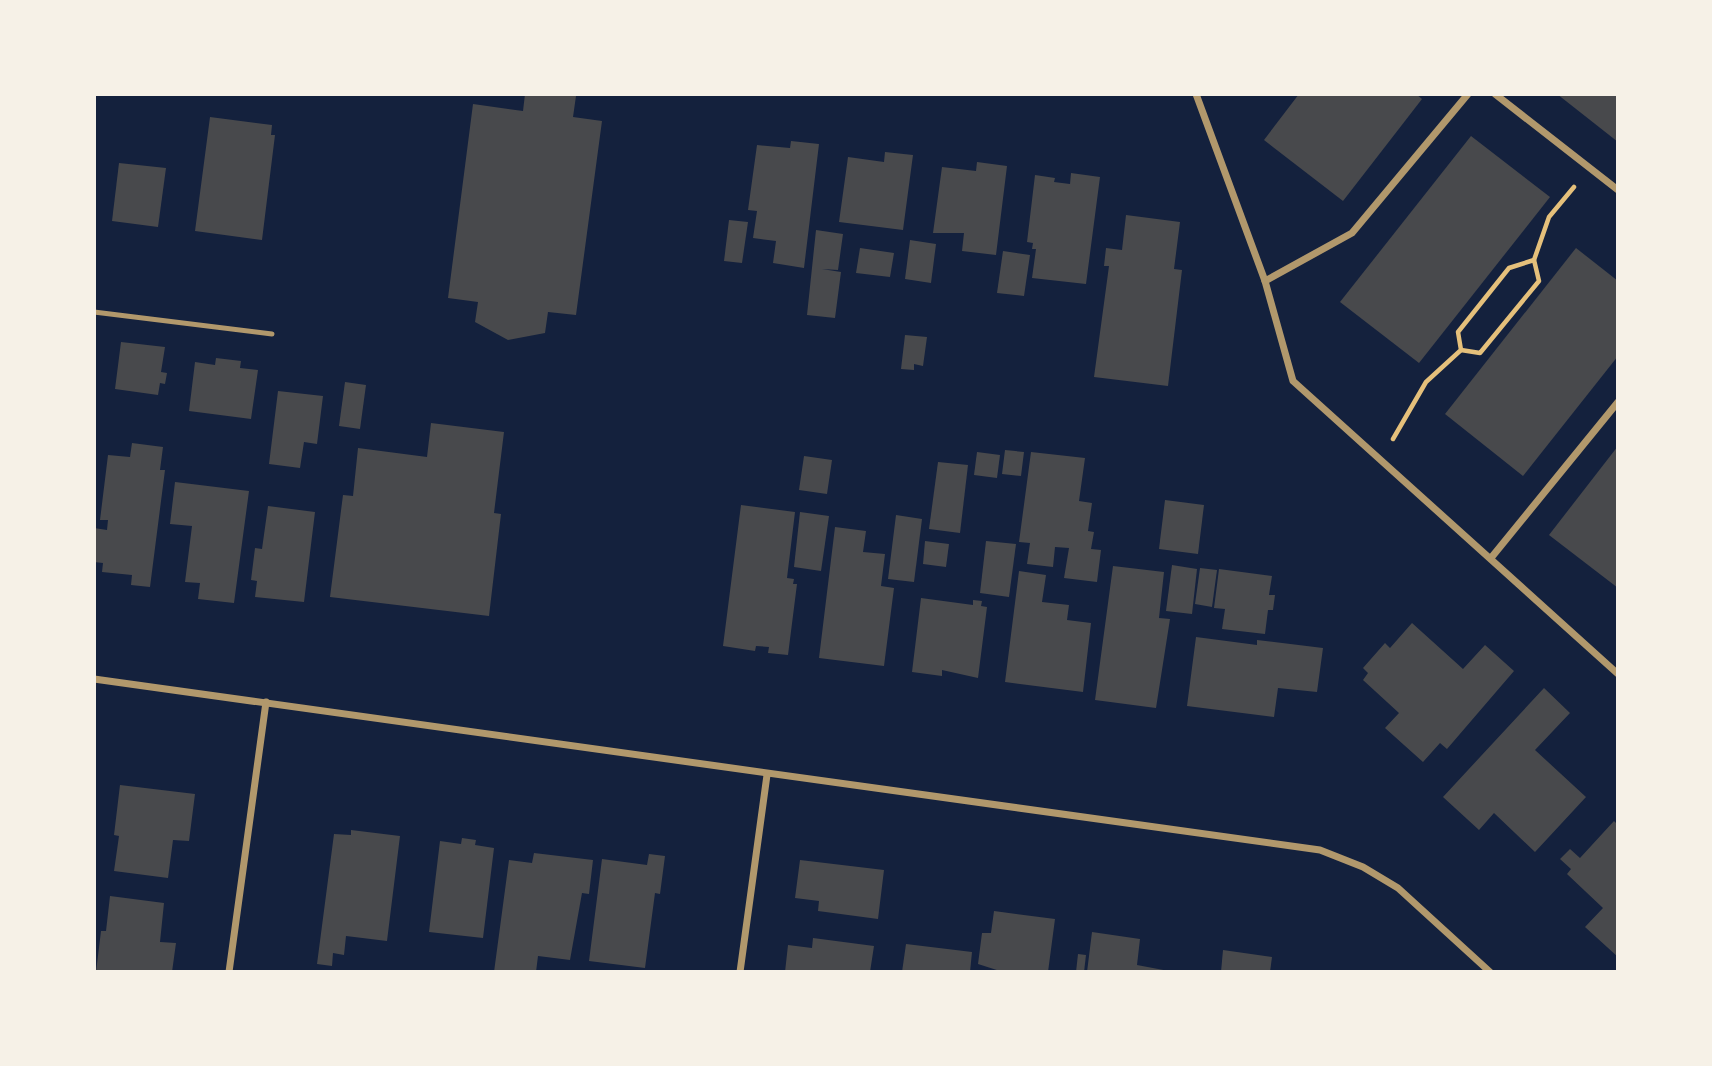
<svg xmlns="http://www.w3.org/2000/svg" width="1712" height="1066" font-family="Arial,sans-serif">
<style>
.building{fill:#48494c}
.lines{fill:none;stroke-linecap:round;stroke-linejoin:round}
.path{stroke:#e5c07b;stroke-width:4.5}
.service{stroke:#b1986c;stroke-width:5}
.minor{stroke:#b1986c;stroke-width:7}
</style>
<rect width="100%" height="100%" fill="#14213d"/>
<g class="building">
<path d="M 525,94 L 576,96 L 573,117 L 602,121 L 576,315 L 548,312 L 545,333 L 508,340 L 475,322 L 478,302 L 448,298 L 473,104 L 523,111 Z"/>
<path d="M 1299,94 L 1416,94 L 1422,99 L 1343,201 L 1264,140 Z"/>
<path d="M 1557,94 L 1618,94 L 1618,142 Z"/>
<path d="M 210,117 L 272,125 L 271,135 L 275,135 L 262,240 L 195,231 Z"/>
<path d="M 1471,136 L 1550,197 L 1419,363 L 1340,302 Z"/>
<path d="M 791,141 L 819,144 L 804,268 L 773,263 L 776,241 L 753,238 L 757,211 L 748,210 L 757,145 L 790,148 Z"/>
<path d="M 885,152 L 913,155 L 903,230 L 839,222 L 848,157 L 884,162 Z"/>
<path d="M 977,162 L 1007,166 L 996,255 L 962,251 L 964,233 L 933,233 L 942,167 L 976,171 Z"/>
<path d="M 119,163 L 166,168 L 158,227 L 112,221 Z"/>
<path d="M 1071,173 L 1100,177 L 1086,284 L 1032,278 L 1036,249 L 1032,249 L 1033,243 L 1027,242 L 1035,175 L 1055,178 L 1054,182 L 1070,184 Z"/>
<path d="M 1126,215 L 1180,222 L 1174,269 L 1182,270 L 1168,386 L 1094,377 L 1109,266 L 1104,266 L 1106,248 L 1122,250 Z"/>
<path d="M 729,220 L 748,222 L 742,263 L 724,261 Z"/>
<path d="M 816,230 L 843,234 L 838,270 L 822,269 L 841,272 L 835,318 L 807,315 Z"/>
<path d="M 910,240 L 936,244 L 931,283 L 905,279 Z"/>
<path d="M 860,248 L 894,253 L 890,277 L 856,273 Z"/>
<path d="M 1576,248 L 1618,281 L 1618,356 L 1523,476 L 1445,414 Z"/>
<path d="M 1003,251 L 1030,255 L 1024,296 L 997,293 Z"/>
<path d="M 905,335 L 927,337 L 923,366 L 914,364 L 914,370 L 901,369 Z"/>
<path d="M 121,342 L 165,347 L 161,372 L 167,373 L 165,384 L 160,383 L 158,395 L 115,389 Z"/>
<path d="M 216,358 L 241,361 L 240,368 L 258,370 L 251,419 L 189,411 L 195,362 L 215,365 Z"/>
<path d="M 345,382 L 366,385 L 360,429 L 339,426 Z"/>
<path d="M 278,391 L 323,396 L 317,444 L 304,442 L 300,468 L 269,464 Z"/>
<path d="M 431,423 L 504,432 L 494,513 L 501,514 L 489,616 L 330,597 L 343,495 L 353,496 L 358,448 L 427,457 Z"/>
<path d="M 132,443 L 163,447 L 160,470 L 165,470 L 150,587 L 131,585 L 132,575 L 102,572 L 103,563 L 94,562 L 94,528 L 107,530 L 108,520 L 100,520 L 108,455 L 130,457 Z"/>
<path d="M 1618,446 L 1618,588 L 1549,535 Z"/>
<path d="M 1005,450 L 1024,452 L 1021,476 L 1002,474 Z"/>
<path d="M 977,452 L 1000,455 L 997,478 L 974,475 Z"/>
<path d="M 1031,452 L 1085,458 L 1079,501 L 1092,503 L 1088,531 L 1094,532 L 1091,549 L 1101,550 L 1097,582 L 1064,578 L 1069,548 L 1055,547 L 1053,567 L 1027,564 L 1030,543 L 1019,542 Z"/>
<path d="M 804,456 L 832,460 L 827,494 L 799,490 Z"/>
<path d="M 938,462 L 968,465 L 960,533 L 929,529 Z"/>
<path d="M 175,482 L 249,491 L 234,603 L 198,599 L 200,583 L 185,582 L 192,526 L 170,524 Z"/>
<path d="M 1165,500 L 1204,505 L 1198,554 L 1159,549 Z"/>
<path d="M 741,505 L 795,512 L 787,578 L 794,579 L 793,584 L 797,584 L 788,655 L 768,653 L 769,647 L 756,646 L 755,651 L 723,646 Z"/>
<path d="M 268,506 L 315,512 L 304,602 L 255,597 L 257,581 L 251,580 L 255,548 L 262,549 Z"/>
<path d="M 800,512 L 829,516 L 821,571 L 794,567 Z"/>
<path d="M 896,515 L 922,519 L 914,582 L 888,579 Z"/>
<path d="M 835,527 L 866,531 L 863,552 L 885,554 L 881,586 L 894,588 L 884,666 L 819,658 Z"/>
<path d="M 925,541 L 949,544 L 946,567 L 923,564 Z"/>
<path d="M 986,541 L 1016,544 L 1009,597 L 980,593 Z"/>
<path d="M 1172,565 L 1197,569 L 1192,614 L 1166,611 Z"/>
<path d="M 1113,566 L 1164,572 L 1159,618 L 1170,619 L 1156,708 L 1095,700 Z"/>
<path d="M 1200,568 L 1217,570 L 1212,607 L 1195,604 Z"/>
<path d="M 1219,569 L 1272,576 L 1269,595 L 1275,595 L 1273,610 L 1268,610 L 1265,634 L 1222,629 L 1225,609 L 1214,608 Z"/>
<path d="M 1019,571 L 1046,575 L 1042,602 L 1069,605 L 1067,620 L 1091,623 L 1083,692 L 1005,682 Z"/>
<path d="M 921,598 L 973,605 L 973,600 L 982,601 L 981,606 L 987,607 L 978,678 L 942,670 L 942,676 L 912,672 Z"/>
<path d="M 1412,623 L 1463,669 L 1485,645 L 1514,671 L 1447,749 L 1440,743 L 1423,762 L 1385,728 L 1399,713 L 1363,680 L 1368,673 L 1363,668 L 1385,643 L 1390,648 Z"/>
<path d="M 1196,637 L 1257,645 L 1257,640 L 1323,648 L 1317,692 L 1278,688 L 1274,717 L 1187,706 Z"/>
<path d="M 1544,688 L 1570,713 L 1535,750 L 1586,797 L 1535,852 L 1494,813 L 1479,830 L 1443,797 Z"/>
<path d="M 120,785 L 195,794 L 189,841 L 173,840 L 168,878 L 114,871 L 119,836 L 114,835 Z"/>
<path d="M 1614,821 L 1618,825 L 1618,957 L 1585,927 L 1603,908 L 1567,874 L 1571,869 L 1560,859 L 1570,849 L 1580,858 Z"/>
<path d="M 351,830 L 400,836 L 387,941 L 346,936 L 344,955 L 333,953 L 332,966 L 317,964 L 334,834 L 351,835 Z"/>
<path d="M 462,838 L 476,840 L 475,845 L 494,848 L 483,938 L 429,932 L 440,841 L 461,844 Z"/>
<path d="M 534,853 L 593,860 L 589,894 L 582,893 L 570,960 L 538,956 L 536,972 L 494,972 L 509,860 L 532,863 Z"/>
<path d="M 649,854 L 665,856 L 660,894 L 655,893 L 645,968 L 589,961 L 602,859 L 647,865 Z"/>
<path d="M 800,860 L 884,870 L 878,919 L 818,911 L 819,901 L 795,898 Z"/>
<path d="M 110,896 L 164,903 L 160,942 L 176,943 L 172,972 L 96,972 L 101,931 L 106,931 Z"/>
<path d="M 994,911 L 1055,919 L 1048,972 L 1003,972 L 978,964 L 982,933 L 991,933 Z"/>
<path d="M 1092,932 L 1140,939 L 1137,965 L 1174,972 L 1087,972 Z"/>
<path d="M 813,938 L 874,946 L 870,972 L 785,972 L 788,945 L 812,948 Z"/>
<path d="M 906,944 L 972,952 L 970,972 L 902,972 Z"/>
<path d="M 1223,950 L 1272,957 L 1270,972 L 1221,972 Z"/>
<path d="M 1078,954 L 1086,955 L 1084,972 L 1076,972 Z"/>
</g>
<g class="lines">
<g class="path">
<path d="M 1461,350 L 1480,353 L 1539,281 L 1534,260"/>
<path d="M 1393,439 L 1426,382 L 1461,350 L 1458,332 L 1509,268 L 1534,260 L 1549,217 L 1574,187"/>
</g>
<path class="service" d="M 94,312 L 272,334"/>
<g class="minor">
<path d="M 1196,94 L 1265,281 L 1293,381 L 1618,674"/>
<path d="M 1495,94 L 1618,190"/>
<path d="M 1265,281 L 1352,233 L 1468,94"/>
<path d="M 1491,558 L 1618,402"/>
<path d="M 94,679 L 1320,850 L 1363,867 L 1398,888 L 1490,972"/>
<path d="M 229,972 L 266,702"/>
<path d="M 740,972 L 767,775"/>
</g>
</g>
<rect width="1712" height="1066" fill="none" stroke="#f6f1e7" stroke-width="192"/>
</svg>
